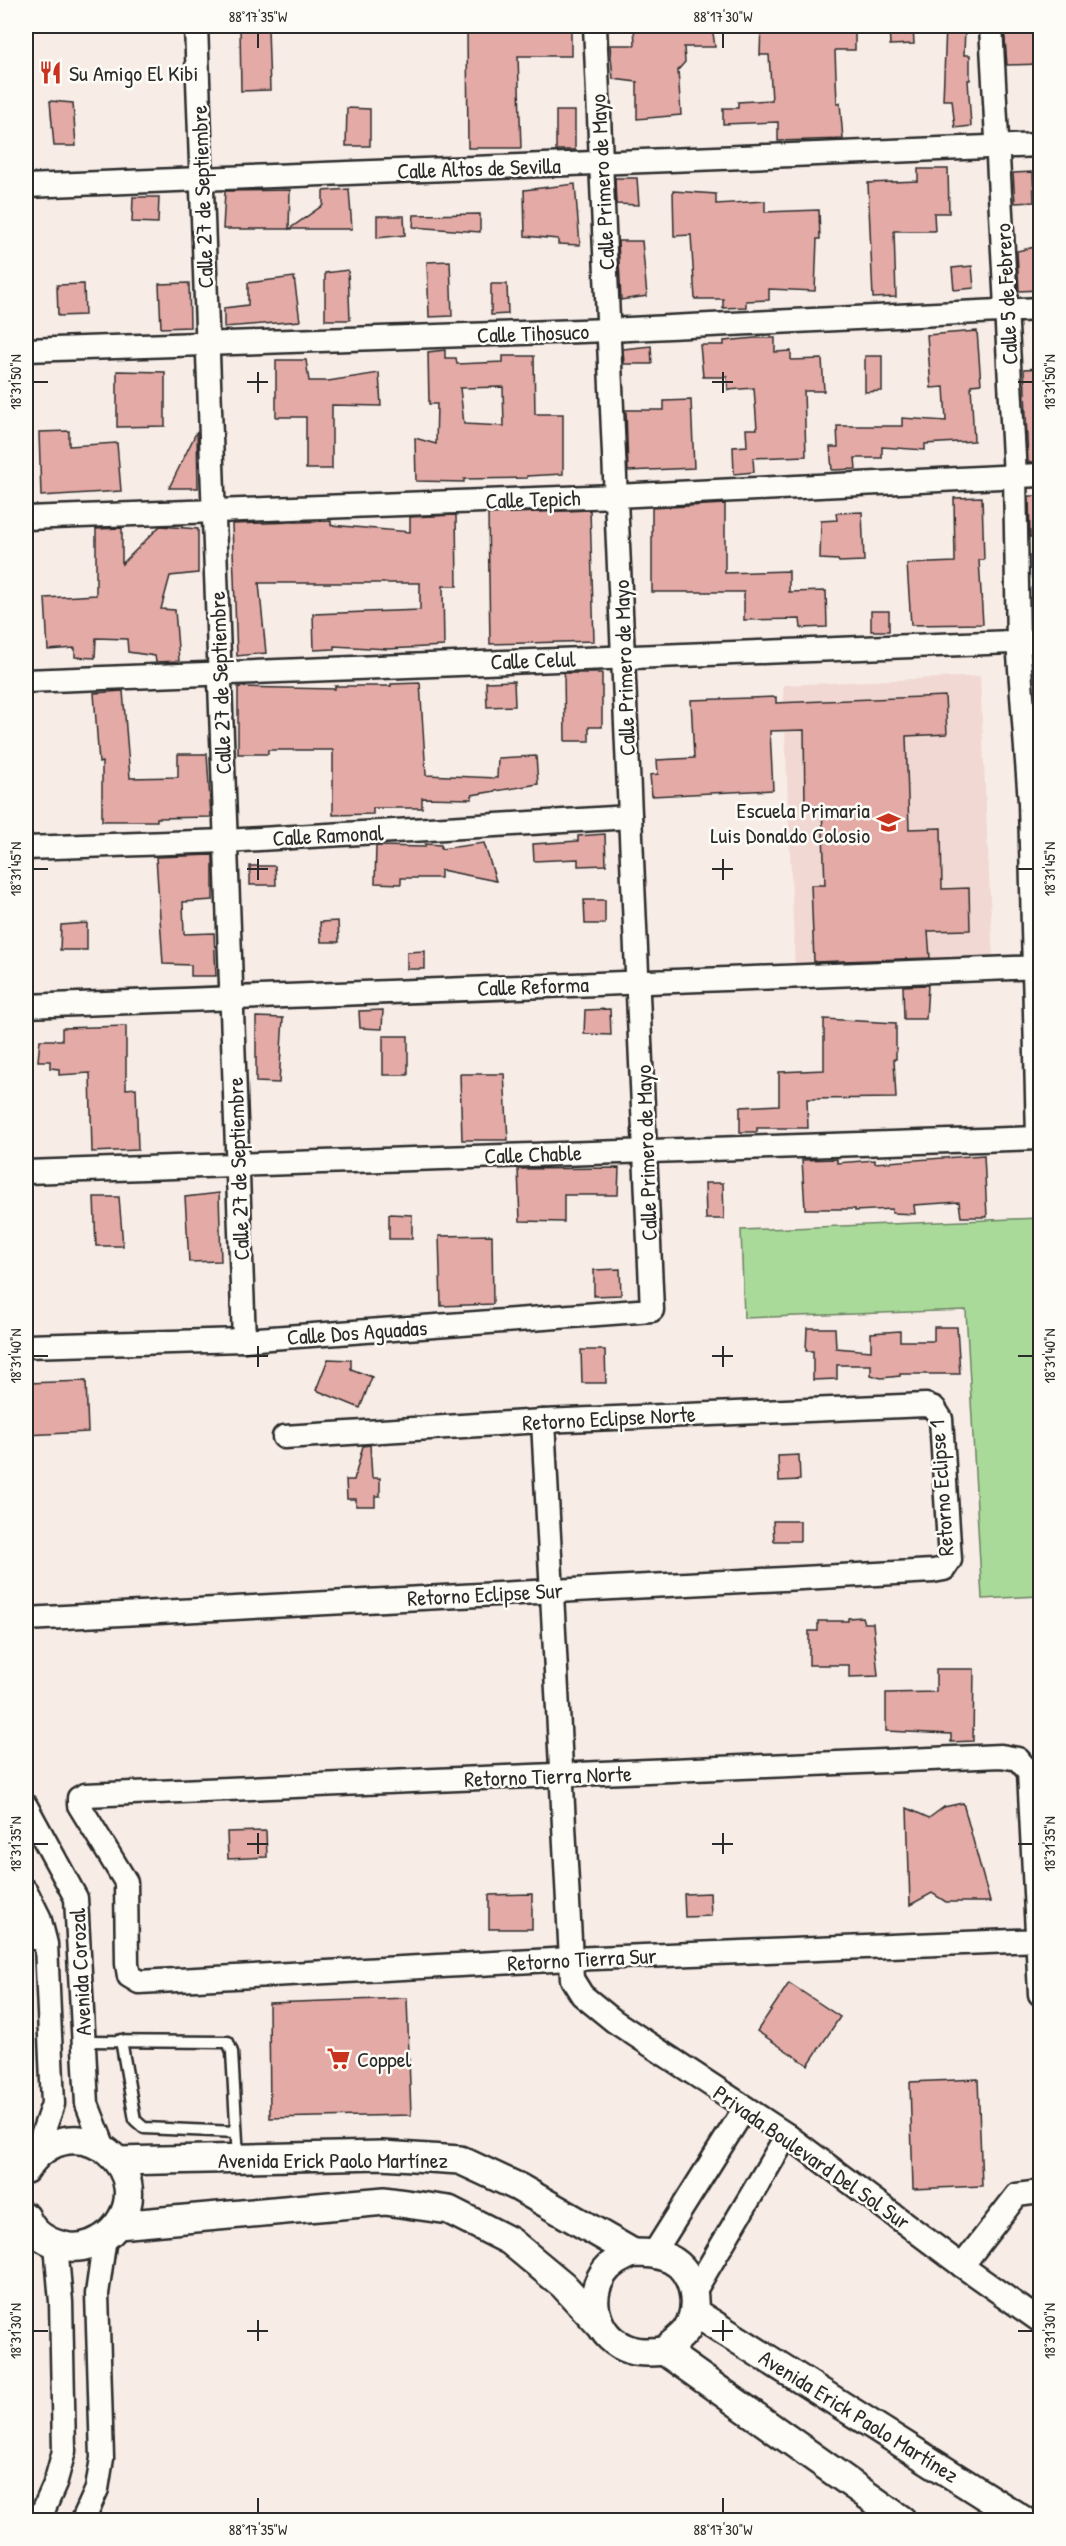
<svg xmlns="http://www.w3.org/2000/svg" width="1066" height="2546" font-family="'Patrick Hand',sans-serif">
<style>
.built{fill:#f2d8d3}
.green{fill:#aada9a;stroke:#6a8262;stroke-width:1.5}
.building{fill:#e4aaa5;stroke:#2b2b2b;stroke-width:1.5;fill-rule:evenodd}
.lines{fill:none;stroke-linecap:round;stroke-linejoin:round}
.service-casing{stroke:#2b2b2b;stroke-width:15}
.minor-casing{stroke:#2b2b2b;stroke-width:27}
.tertiary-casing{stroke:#2b2b2b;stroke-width:32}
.service{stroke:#fdfcf7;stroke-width:10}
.minor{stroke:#fdfcf7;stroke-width:22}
.tertiary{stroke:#fdfcf7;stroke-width:27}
.ticks{fill:none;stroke:#2b2b2b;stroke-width:2}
.labels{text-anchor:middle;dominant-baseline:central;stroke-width:5;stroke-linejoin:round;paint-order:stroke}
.poi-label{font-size:22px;fill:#2b2b2b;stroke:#fdfcf7;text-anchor:start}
.street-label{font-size:22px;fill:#2b2b2b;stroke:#fdfcf7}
.neatline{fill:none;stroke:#2b2b2b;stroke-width:2}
.ticks-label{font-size:15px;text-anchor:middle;fill:#2b2b2b}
</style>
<rect width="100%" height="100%" fill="#f8ece7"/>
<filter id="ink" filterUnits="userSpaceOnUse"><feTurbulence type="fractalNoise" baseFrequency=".0167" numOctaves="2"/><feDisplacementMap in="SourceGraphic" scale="12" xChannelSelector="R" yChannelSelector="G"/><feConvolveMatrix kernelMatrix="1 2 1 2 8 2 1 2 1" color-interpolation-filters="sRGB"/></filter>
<g filter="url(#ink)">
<path class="built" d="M 980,676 L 993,961 L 795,970 L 783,685 Z"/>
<path class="green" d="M 1040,1218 L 1040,1596 L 982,1599 L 966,1310 L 744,1318 L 741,1230 Z"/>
<g class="building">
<path d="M 513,26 L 571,26 L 571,56 L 518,56 L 521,148 L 468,148 L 467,29 Z"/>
<path d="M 634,26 L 712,26 L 715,47 L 684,47 L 685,62 L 678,70 L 681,115 L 637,119 L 637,82 L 613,79 L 610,45 L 635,45 Z"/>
<path d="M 761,26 L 855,26 L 855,50 L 835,50 L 837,104 L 840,103 L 843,139 L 778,141 L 778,122 L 723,124 L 723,108 L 738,108 L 738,102 L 772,100 L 769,55 L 760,55 Z"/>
<path d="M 889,26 L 913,26 L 914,44 L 890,45 Z"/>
<path d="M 946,26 L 965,26 L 964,55 L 970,55 L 970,80 L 968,80 L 971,126 L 955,128 L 952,100 L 943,100 Z"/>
<path d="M 1004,26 L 1041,26 L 1041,64 L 1007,65 Z"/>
<path d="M 240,28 L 268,28 L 270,90 L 241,91 Z"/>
<path d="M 50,101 L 73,103 L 76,146 L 54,146 Z"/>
<path d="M 347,108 L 370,109 L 370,146 L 346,146 Z"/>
<rect x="556" y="111" width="19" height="39"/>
<path d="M 918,169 L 948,169 L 949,213 L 934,213 L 935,231 L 894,231 L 896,297 L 873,298 L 868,183 L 918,181 Z"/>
<path d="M 1033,172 L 1034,202 L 1015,203 L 1013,173 Z"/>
<path d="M 615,178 L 637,178 L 639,205 L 616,204 Z"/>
<path d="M 575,184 L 580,245 L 558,244 L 558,239 L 525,236 L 524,190 Z"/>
<path d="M 349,189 L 352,229 L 223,229 L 225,191 L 290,190 L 289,229 L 323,205 L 323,191 Z"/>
<path d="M 673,191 L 716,194 L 716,204 L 765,201 L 765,212 L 819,210 L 820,239 L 817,239 L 815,291 L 769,289 L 769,300 L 746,301 L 746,307 L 723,308 L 723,299 L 695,299 L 691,235 L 674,236 Z"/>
<path d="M 133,197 L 159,197 L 158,223 L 132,222 Z"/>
<path d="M 480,214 L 480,232 L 413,227 L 414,215 Z"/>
<path d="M 377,216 L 404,216 L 405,235 L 377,238 Z"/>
<path d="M 618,241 L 642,241 L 647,296 L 621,300 Z"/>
<path d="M 1039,246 L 1041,290 L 1019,291 L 1017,251 Z"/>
<path d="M 450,261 L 452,316 L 429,317 L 427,262 Z"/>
<path d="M 972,266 L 974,288 L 954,290 L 952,268 Z"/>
<path d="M 348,270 L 350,320 L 325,320 L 325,273 Z"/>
<path d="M 294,277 L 300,321 L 224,327 L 224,308 L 248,305 L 248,283 Z"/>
<path d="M 189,283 L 190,327 L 161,328 L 159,284 Z"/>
<path d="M 84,284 L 85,315 L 58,316 L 57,285 Z"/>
<path d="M 491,284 L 507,284 L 508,314 L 491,315 Z"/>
<path d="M 977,331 L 981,384 L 971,385 L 974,441 L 925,444 L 925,450 L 882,447 L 882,458 L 855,458 L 856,469 L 832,470 L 830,447 L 838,447 L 837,426 L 902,426 L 902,418 L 946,421 L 944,387 L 931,388 L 927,335 Z"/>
<path d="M 755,338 L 775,338 L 775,352 L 791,351 L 791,360 L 822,359 L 824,391 L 804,391 L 806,456 L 753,458 L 754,472 L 734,474 L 733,447 L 747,446 L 746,429 L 757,429 L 754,388 L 728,390 L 727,377 L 703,377 L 700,345 L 724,345 L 724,341 Z"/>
<path d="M 651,346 L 652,364 L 624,364 L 623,349 Z"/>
<path d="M 445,350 L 445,358 L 456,358 L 457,364 L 503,362 L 503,356 L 534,356 L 535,414 L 563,414 L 563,474 L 527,476 L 527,478 L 464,479 L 464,482 L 416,481 L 415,438 L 436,444 L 437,404 L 429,404 L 428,352 ZM 503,387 L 504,426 L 464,424 L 460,388 Z"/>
<path d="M 865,356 L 882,356 L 882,391 L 865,392 Z"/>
<path d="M 276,360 L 306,360 L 309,381 L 328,381 L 379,373 L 381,406 L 332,405 L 332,469 L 306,469 L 306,417 L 276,417 Z"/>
<path d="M 1041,368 L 1041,462 L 1028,462 L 1024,369 Z"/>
<path d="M 117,371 L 165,372 L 165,426 L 117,427 Z"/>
<path d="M 691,400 L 694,468 L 628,471 L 626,410 L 664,410 L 664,401 Z"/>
<path d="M 69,431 L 69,446 L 117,443 L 121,491 L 41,496 L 39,432 Z"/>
<path d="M 197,431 L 198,488 L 169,488 Z"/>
<path d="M 1029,496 L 1041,496 L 1041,537 L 1030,537 Z"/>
<path d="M 982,497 L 984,560 L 979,560 L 983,624 L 911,625 L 907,564 L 955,562 L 954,498 Z"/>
<path d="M 725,504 L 725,573 L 789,571 L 789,592 L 826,591 L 827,627 L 801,628 L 800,619 L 744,620 L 744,592 L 652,592 L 652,508 Z"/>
<path d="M 590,510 L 594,641 L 490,644 L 488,514 Z"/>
<path d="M 862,512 L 864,561 L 839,562 L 838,560 L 820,559 L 821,521 L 837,520 L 836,513 Z"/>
<path d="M 456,515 L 457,586 L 443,586 L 444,646 L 388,649 L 334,646 L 334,649 L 314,650 L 313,614 L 420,610 L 420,583 L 259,583 L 266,653 L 237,656 L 232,524 L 331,521 L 331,525 L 410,532 L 410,517 Z"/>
<path d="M 160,526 L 198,529 L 198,573 L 170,576 L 161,609 L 175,610 L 179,661 L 156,662 L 155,656 L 128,652 L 127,639 L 96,638 L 95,658 L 75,657 L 75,648 L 48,650 L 45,598 L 96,595 L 96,529 L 122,528 L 122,564 Z"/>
<rect x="871" y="611" width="18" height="20"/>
<path d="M 564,673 L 602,673 L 602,727 L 589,727 L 589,741 L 565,741 Z"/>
<path d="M 514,681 L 515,706 L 487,707 L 486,682 Z"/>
<path d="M 420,683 L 426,775 L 497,778 L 498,758 L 536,756 L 538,784 L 472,795 L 472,799 L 422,798 L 422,808 L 373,808 L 373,814 L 333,815 L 333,750 L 268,750 L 268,754 L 238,754 L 238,687 L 335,689 L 335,686 L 391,686 L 391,684 Z"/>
<path d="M 123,691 L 130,778 L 178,777 L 178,754 L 207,754 L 211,817 L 157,818 L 157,821 L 102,821 L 102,762 L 99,763 L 94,693 Z"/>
<path d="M 945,696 L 947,734 L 906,736 L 909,829 L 941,828 L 942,889 L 969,888 L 970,930 L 928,931 L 930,958 L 814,962 L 811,885 L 825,885 L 822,806 L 805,806 L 804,730 L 770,731 L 773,790 L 652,796 L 650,775 L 658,774 L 657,760 L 694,758 L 691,700 L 776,697 L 776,703 Z"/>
<path d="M 605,834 L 606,865 L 578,866 L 578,859 L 534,861 L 533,844 L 578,841 L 578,836 Z"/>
<path d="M 484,843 L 496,881 L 441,870 L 441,878 L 401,878 L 401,884 L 375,883 L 376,846 L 425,847 L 425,844 L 441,845 L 441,849 Z"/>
<path d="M 213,855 L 213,900 L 183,902 L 184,934 L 214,933 L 216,976 L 191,976 L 191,965 L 163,964 L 156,857 Z"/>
<path d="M 250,866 L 275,866 L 276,885 L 250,885 Z"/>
<path d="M 584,900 L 605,900 L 605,924 L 585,924 Z"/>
<path d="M 338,921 L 339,942 L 321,942 L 320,922 Z"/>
<path d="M 87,923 L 87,950 L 60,950 L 61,925 Z"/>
<path d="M 425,951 L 425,969 L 407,969 L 407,952 Z"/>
<path d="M 928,985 L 926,1019 L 904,1019 L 903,986 Z"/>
<path d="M 610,1009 L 611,1035 L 584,1034 L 585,1010 Z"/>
<path d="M 383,1010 L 382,1029 L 360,1028 L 359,1011 Z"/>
<path d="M 256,1017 L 283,1018 L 279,1083 L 256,1082 Z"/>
<path d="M 824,1019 L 896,1023 L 896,1059 L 894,1059 L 896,1098 L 807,1099 L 808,1128 L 757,1128 L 757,1132 L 740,1132 L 740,1107 L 779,1105 L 779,1072 L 824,1070 Z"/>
<path d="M 126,1026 L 126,1089 L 136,1088 L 138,1150 L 92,1152 L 90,1073 L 59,1075 L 59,1069 L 50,1068 L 50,1061 L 38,1061 L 40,1040 L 62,1040 L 62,1028 Z"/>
<rect x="383" y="1036" width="25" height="39"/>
<path d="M 460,1074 L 504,1074 L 508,1140 L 462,1140 Z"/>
<path d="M 984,1155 L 987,1217 L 961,1217 L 959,1202 L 914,1205 L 915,1214 L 892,1213 L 892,1209 L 855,1211 L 855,1209 L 805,1209 L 802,1160 L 837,1159 L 837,1163 L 875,1160 L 875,1163 Z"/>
<path d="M 619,1168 L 618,1195 L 564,1195 L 564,1222 L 520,1221 L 518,1169 Z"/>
<path d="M 705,1183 L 723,1183 L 724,1219 L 706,1219 Z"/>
<path d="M 219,1193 L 221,1261 L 189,1262 L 185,1197 Z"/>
<path d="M 94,1197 L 119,1197 L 123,1246 L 96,1246 Z"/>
<path d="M 389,1214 L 412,1215 L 412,1239 L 389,1239 Z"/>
<path d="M 492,1235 L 493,1304 L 441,1306 L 439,1236 Z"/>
<path d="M 620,1269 L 621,1295 L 594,1296 L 594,1270 Z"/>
<path d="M 934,1327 L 957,1327 L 960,1374 L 900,1374 L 900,1376 L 881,1378 L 871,1375 L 871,1365 L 837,1365 L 837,1379 L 813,1380 L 813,1351 L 806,1351 L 807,1328 L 835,1328 L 836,1348 L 871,1351 L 871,1333 L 900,1331 L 900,1341 L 934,1341 Z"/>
<path d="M 581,1350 L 605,1350 L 606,1383 L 582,1383 Z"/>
<path d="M 328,1359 L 351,1360 L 351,1369 L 372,1377 L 360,1408 L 316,1390 Z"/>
<path d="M 86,1381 L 88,1432 L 26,1435 L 26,1383 Z"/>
<path d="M 370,1445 L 372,1478 L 380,1478 L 380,1496 L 375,1496 L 375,1506 L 356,1506 L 356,1499 L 347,1499 L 346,1480 L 354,1480 L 363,1446 Z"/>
<path d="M 799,1455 L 800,1480 L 779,1481 L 778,1456 Z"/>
<path d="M 773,1521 L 800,1521 L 800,1541 L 774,1541 Z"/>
<path d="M 862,1617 L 864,1623 L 873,1623 L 878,1676 L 849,1677 L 849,1665 L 809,1665 L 809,1631 L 818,1631 L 818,1621 L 848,1621 L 848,1618 Z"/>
<path d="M 936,1669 L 974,1669 L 973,1741 L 951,1742 L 951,1734 L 886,1731 L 886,1693 L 936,1692 Z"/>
<path d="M 963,1803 L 990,1902 L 946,1902 L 932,1893 L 910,1905 L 907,1808 L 929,1818 L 944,1807 Z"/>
<path d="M 266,1831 L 267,1857 L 228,1859 L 227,1832 Z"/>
<path d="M 710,1893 L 711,1916 L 685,1917 L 684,1894 Z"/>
<path d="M 532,1894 L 532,1929 L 489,1929 L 489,1895 Z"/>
<path d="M 789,1983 L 840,2017 L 808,2065 L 757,2031 Z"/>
<path d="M 407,1998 L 411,2115 L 270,2118 L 269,2003 Z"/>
<path d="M 978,2079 L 982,2186 L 913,2189 L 910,2082 Z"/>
</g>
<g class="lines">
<defs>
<g id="service">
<path d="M 26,1944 L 46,1944"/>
<path d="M 121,2040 L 135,2120 L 144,2128 L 236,2132"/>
<path d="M 84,2041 L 228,2042 L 232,2052 L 238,2159"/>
</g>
<g id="minor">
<path d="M 196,26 L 244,1340"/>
<path d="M 991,26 L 1015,476 L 1018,642 L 1030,802 L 1038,1138"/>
<path d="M 26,186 L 1040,145"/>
<path d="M 26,350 L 609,330 L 1040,309"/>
<path d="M 26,518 L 616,496 L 1040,475"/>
<path d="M 26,681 L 1040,641"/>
<path d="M 26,848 L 226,841 L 630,817"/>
<path d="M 26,1006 L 1040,967"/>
<path d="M 26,1172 L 1040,1138"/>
<path d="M 26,1346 L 244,1340 L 652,1310 L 595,26"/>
<path d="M 543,1421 L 572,1979 L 582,1995 L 614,2021 L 787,2135 L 962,2266 L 1040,2321"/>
<path d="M 26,1619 L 933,1571 L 944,1569 L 950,1560 L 941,1419 L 934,1408 L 926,1405 L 543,1421 L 284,1437"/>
<path d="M 26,1806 L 76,1898 L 87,2104 L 104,2148"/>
<path d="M 26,1891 L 39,1917 L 46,1944 L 53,2104 L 35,2155"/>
<path d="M 1038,1940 L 571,1959 L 139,1982 L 129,1976 L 127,1964 L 126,1882 L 79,1805 L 79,1798 L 85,1795 L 1001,1756 L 1018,1759 L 1029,1772 L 1040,1994"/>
<path d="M 654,2253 L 745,2108"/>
<path d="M 962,2266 L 1017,2195 L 1040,2192"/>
<path d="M 694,2292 L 787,2135"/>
<path d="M 39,2520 L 55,2484 L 64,2451 L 61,2302 L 56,2244"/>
<path d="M 83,2520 L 97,2489 L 102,2458 L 97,2294 L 105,2237"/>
</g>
<g id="tertiary">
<path d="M 117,2161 L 382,2155 L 460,2160 L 518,2187 L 633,2253"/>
<path d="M 26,2169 C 75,2096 167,2176 111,2232 C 100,2242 84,2249 69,2247 C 51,2244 33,2235 26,2217"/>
<path d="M 118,2225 L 385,2201 L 449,2210 L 510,2241 L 563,2285 L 599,2324"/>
<path d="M 633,2253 C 646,2253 657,2253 670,2259 C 694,2271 701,2306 687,2329 C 682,2337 671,2344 664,2351 C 654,2352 640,2353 631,2350 C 598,2340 585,2302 603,2274 C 610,2263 621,2258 633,2253 Z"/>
<path d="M 694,2312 L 1023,2520"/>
<path d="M 664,2351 L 902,2520"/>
</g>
</defs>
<use href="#service" class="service-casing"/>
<use href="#minor" class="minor-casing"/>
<use href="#tertiary" class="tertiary-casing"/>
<use href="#service" class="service"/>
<use href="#minor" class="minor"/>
<use href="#tertiary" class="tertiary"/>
</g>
</g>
<path class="ticks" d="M 258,33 L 258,48M 723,33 L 723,48M 258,372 L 258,393M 723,372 L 723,393M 33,382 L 48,382M 247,382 L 268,382M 712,382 L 733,382M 1018,382 L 1033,382M 258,859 L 258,880M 723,859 L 723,880M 33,869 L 48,869M 247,869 L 268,869M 712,869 L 733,869M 1018,869 L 1033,869M 258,1346 L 258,1367M 723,1346 L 723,1367M 33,1356 L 48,1356M 247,1356 L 268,1356M 712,1356 L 733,1356M 1018,1356 L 1033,1356M 258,1833 L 258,1854M 723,1833 L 723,1854M 33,1844 L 48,1844M 247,1844 L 268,1844M 712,1844 L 733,1844M 1018,1844 L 1033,1844M 258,2320 L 258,2341M 723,2320 L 723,2341M 33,2331 L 48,2331M 247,2331 L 268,2331M 712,2331 L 733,2331M 1018,2331 L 1033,2331M 258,2498 L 258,2513M 723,2498 L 723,2513"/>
<defs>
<symbol id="restaurant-bare" viewBox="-9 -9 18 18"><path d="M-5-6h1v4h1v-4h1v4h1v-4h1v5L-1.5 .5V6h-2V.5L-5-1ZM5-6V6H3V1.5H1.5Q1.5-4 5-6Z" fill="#c8321e" stroke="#fdfcf7" stroke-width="2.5" paint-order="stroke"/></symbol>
<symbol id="school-bare" viewBox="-9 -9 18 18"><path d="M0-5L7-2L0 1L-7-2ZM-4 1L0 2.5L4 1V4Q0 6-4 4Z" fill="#c8321e" stroke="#fdfcf7" stroke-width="2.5" paint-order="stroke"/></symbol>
<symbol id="supermarket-bare" viewBox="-9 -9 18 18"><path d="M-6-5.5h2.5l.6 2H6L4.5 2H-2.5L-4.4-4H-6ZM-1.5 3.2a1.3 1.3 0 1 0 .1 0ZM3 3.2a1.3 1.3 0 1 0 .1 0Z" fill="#c8321e" stroke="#fdfcf7" stroke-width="2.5" paint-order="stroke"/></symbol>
</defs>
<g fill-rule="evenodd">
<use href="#restaurant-bare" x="34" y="56" width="33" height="33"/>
<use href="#school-bare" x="872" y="806" width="33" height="33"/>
<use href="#supermarket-bare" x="322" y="2042" width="33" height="33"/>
</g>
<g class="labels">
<g class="poi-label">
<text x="69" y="73">Su Amigo El Kibi</text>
<text x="870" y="810" text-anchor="end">Escuela Primaria<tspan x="870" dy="25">Luis Donaldo Colosio</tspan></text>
<text x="357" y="2059">Coppel</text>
</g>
<g class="street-label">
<text transform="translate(479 168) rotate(-2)">Calle Altos de Sevilla</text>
<text transform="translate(602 182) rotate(-93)">Calle Primero de Mayo</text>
<text transform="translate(202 197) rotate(-92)">Calle 27 de Septiembre</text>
<text transform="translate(1006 294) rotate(-93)">Calle 5 de Febrero</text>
<text transform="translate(533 333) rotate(-2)">Calle Tihosuco</text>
<text transform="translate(533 499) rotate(-2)">Calle Tepich</text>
<text transform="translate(533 660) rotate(-2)">Calle Celul</text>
<text transform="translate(624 668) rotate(-92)">Calle Primero de Mayo</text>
<text transform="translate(220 683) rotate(-92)">Calle 27 de Septiembre</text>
<text transform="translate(328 835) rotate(-3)">Calle Ramonal</text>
<text transform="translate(533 986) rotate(-2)">Calle Reforma</text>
<text transform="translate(646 1153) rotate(-92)">Calle Primero de Mayo</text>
<text transform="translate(533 1154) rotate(-2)">Calle Chable</text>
<text transform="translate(238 1169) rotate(-92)">Calle 27 de Septiembre</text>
<text transform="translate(357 1332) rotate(-4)">Calle Dos Aguadas</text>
<text transform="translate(609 1418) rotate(-3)">Retorno Eclipse Norte</text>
<text transform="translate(941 1488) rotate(-94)">Retorno Eclipse 1</text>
<text transform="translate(485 1594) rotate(-3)">Retorno Eclipse Sur</text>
<text transform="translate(548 1776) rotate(-2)">Retorno Tierra Norte</text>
<text transform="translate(582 1959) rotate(-3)">Retorno Tierra Sur</text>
<text transform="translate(80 1972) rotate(-93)">Avenida Corozal</text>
<text transform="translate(812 2157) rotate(35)">Privada Boulevard Del Sol Sur</text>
<text x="333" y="2160">Avenida Erick Paolo Martínez</text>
<text transform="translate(859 2416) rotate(32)">Avenida Erick Paolo Martínez</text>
</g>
</g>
<rect width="1066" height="2546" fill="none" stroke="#fdfcf7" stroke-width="66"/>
<rect x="33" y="33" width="1000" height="2480" class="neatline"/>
<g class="ticks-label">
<text x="258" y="22">88°17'35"W</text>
<text x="723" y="22">88°17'30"W</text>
<text transform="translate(16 382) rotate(-90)" y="5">18°31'50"N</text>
<text transform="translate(1050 382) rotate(-90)" y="5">18°31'50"N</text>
<text transform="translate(16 869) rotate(-90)" y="5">18°31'45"N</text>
<text transform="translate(1050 869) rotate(-90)" y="5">18°31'45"N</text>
<text transform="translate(16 1356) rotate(-90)" y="5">18°31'40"N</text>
<text transform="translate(1050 1356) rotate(-90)" y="5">18°31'40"N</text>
<text transform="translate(16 1844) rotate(-90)" y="5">18°31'35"N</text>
<text transform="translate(1050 1844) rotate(-90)" y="5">18°31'35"N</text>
<text transform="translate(16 2331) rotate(-90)" y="5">18°31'30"N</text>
<text transform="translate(1050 2331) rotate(-90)" y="5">18°31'30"N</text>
<text x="258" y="2535">88°17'35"W</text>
<text x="723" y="2535">88°17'30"W</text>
</g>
</svg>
